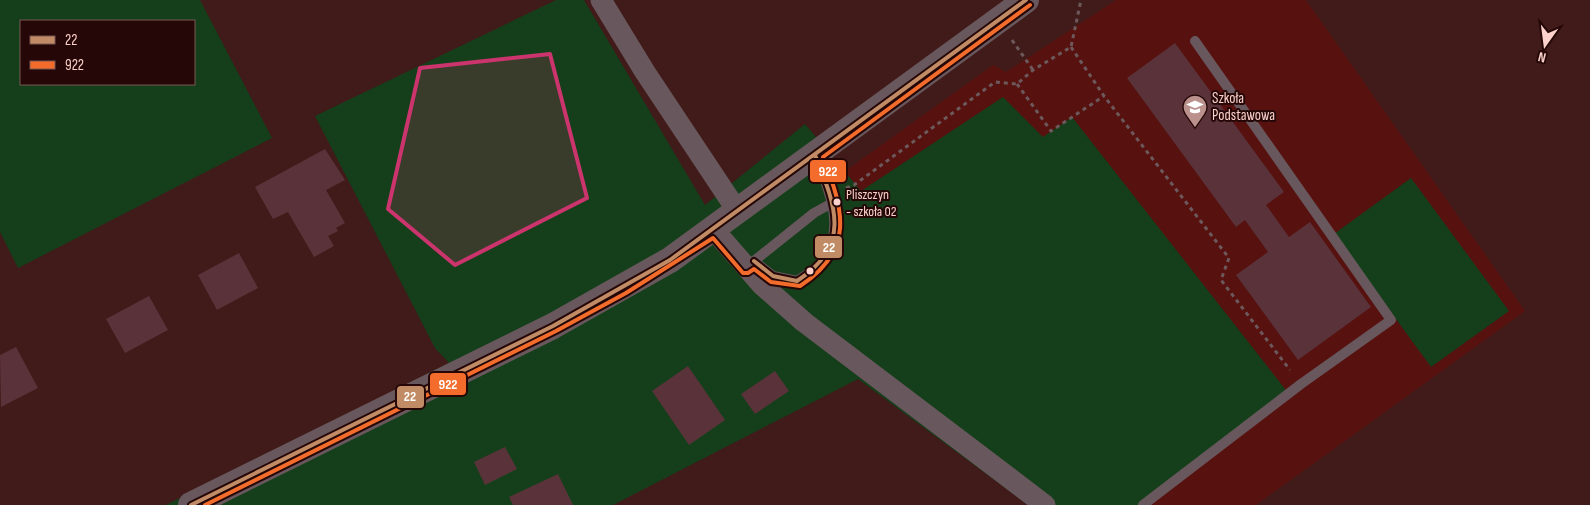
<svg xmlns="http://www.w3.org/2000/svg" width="1590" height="505" font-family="'Sofia Sans Condensed',sans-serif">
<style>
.built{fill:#57110f}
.green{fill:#153f1b;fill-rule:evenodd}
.building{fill:#5a3239}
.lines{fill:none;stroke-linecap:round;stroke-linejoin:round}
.path{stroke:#6d595b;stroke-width:3;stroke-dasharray:4 4;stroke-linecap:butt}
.service{stroke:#68575c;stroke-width:10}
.minor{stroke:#68575c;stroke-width:21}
.tertiary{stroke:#68575c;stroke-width:26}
.bus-1-casing{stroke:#240706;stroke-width:8}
.bus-2-casing{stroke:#240706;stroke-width:8}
.bus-1{stroke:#c18c65;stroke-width:4}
.bus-2{stroke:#f36c2b;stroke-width:4}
.marked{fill:#cb346c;fill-opacity:0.2;stroke:#cb346c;stroke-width:4;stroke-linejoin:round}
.bus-dot{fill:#fcd1cb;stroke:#240706;stroke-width:2}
.labels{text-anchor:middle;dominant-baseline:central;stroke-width:4;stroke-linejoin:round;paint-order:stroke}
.bus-label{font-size:14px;fill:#fcd1cb;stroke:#240706;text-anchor:start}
.poi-label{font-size:15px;fill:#fcd1cb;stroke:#240706;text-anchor:start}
.line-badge{stroke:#240706;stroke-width:2}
.badge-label{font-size:14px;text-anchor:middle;font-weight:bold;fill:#fff}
</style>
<rect width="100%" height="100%" fill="#401b19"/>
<path class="built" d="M 1116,0 L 1306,0 L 1525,311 L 1256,505 L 1062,505 L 844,172 L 993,65 L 1006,72 Z"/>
<g class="green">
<path d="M 0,0 L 200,0 L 272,138 L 18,268 L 0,232 ZM 194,21 L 194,84 L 21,84 L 21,21 Z"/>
<path d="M 556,0 L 584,0 L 705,205 L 805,124 L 861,191 L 1003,97 L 1043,137 L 1072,117 L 1289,394 L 1144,505 L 1028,505 L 858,379 L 613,505 L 166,505 L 449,363 L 435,348 L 315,116 Z"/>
<path d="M 1411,178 L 1509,311 L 1431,367 L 1334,234 Z"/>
</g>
<g class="building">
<path d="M 1175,43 L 1284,192 L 1266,205 L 1289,237 L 1310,222 L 1371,307 L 1298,360 L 1236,275 L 1268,252 L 1245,220 L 1236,227 L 1127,78 Z"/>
<path d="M 325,149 L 345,180 L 326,190 L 345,223 L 336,228 L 338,231 L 328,236 L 334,246 L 314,257 L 288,212 L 273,219 L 255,187 Z"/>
<path d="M 239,253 L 258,288 L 217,310 L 198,275 Z"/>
<path d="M 149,296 L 168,330 L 125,353 L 106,319 Z"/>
<path d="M 16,347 L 38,388 L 1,407 L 0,355 Z"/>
<path d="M 688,366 L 725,420 L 689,445 L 652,391 Z"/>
<path d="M 775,371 L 789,391 L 755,414 L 741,394 Z"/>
<path d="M 505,447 L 517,469 L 485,485 L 474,462 Z"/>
<path d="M 558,474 L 573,505 L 513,505 L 509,497 Z"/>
</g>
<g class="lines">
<g class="path">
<path d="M 1012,40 L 1033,70"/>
<path d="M 1071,47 L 1104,96 L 1229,258 L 1221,280 L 1290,370"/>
<path d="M 1017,84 L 1051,131 L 1104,96"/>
<path d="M 846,188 L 854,185 L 995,82 L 1017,84 L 1033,70 L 1071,47 L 1081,0"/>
</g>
<g class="service">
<path d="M 754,261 L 773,276 L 797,281 C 806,275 818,268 824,259 C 846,227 828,187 815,155"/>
<path d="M 749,265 L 814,213 L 832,203"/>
<path d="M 1143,505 L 1301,384 L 1391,320 L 1195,41"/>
</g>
<g class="minor">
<path d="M 601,0 L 645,72 L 738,212"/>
<path d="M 714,230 L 762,285 L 804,322 L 1045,505"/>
</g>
<path class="tertiary" d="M 191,505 L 553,326 L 670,260 L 1026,0"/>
<defs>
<g id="bus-1">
<path d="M 754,261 L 773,276 L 797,281 C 852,245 836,207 815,155"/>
<path d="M 191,505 L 553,326 L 670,260 L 1026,0"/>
</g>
<path id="bus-2" d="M 205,505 L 556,331 L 626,293 L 713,238 L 743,273 L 748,273 L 754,269 L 771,282 L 800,286 C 855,250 844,211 823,157 L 1030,5"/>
</defs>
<use href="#bus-1" class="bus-1-casing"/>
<use href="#bus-2" class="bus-2-casing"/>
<use href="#bus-1" class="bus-1"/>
<use href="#bus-2" class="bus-2"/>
</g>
<path class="marked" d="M 550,54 L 587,198 L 455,265 L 388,209 L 420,68 Z"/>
<defs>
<symbol id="school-pin" viewBox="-11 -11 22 30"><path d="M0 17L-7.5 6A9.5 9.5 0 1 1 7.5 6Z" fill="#ba918d" stroke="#240706"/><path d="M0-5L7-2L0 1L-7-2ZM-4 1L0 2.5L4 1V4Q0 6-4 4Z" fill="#fff"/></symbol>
</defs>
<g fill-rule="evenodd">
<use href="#school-pin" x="1181" y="93" width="28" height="38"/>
</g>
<g class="bus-dot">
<circle cx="837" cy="202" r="4.5"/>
<circle cx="810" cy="271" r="4.5"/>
</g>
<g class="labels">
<g class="bus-label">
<text x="846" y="194">Pliszczyn<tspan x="846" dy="17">- szkoła 02</tspan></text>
</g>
<g class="poi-label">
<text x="1212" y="98">Szkoła<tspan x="1212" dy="17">Podstawowa</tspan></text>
</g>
</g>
<g class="line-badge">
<rect x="809" y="159" width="38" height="24" rx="5" fill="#f36c2b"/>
<rect x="814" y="235" width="29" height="24" rx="5" fill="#c18c65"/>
<rect x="429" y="372" width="38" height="24" rx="5" fill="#f36c2b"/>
<rect x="396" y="385" width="29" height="24" rx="5" fill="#c18c65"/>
</g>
<g class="badge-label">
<text x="828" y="176">922</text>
<text x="829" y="252">22</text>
<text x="448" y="389">922</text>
<text x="410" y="401">22</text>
</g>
<rect x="20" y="20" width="175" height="65" fill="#240706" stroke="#7a5855"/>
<rect x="30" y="36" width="25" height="8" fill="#c18c65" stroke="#7a5855"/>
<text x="65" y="45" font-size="15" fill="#fcd1cb">22</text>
<rect x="30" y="61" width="25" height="8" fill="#f36c2b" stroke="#7a5855"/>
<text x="65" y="70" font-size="15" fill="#fcd1cb">922</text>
<g transform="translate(1545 45) rotate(194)" stroke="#240706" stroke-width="4" paint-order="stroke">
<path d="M0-4L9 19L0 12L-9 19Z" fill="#fcd1cb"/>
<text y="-8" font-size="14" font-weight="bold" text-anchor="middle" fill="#fcd1cb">N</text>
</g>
</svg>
